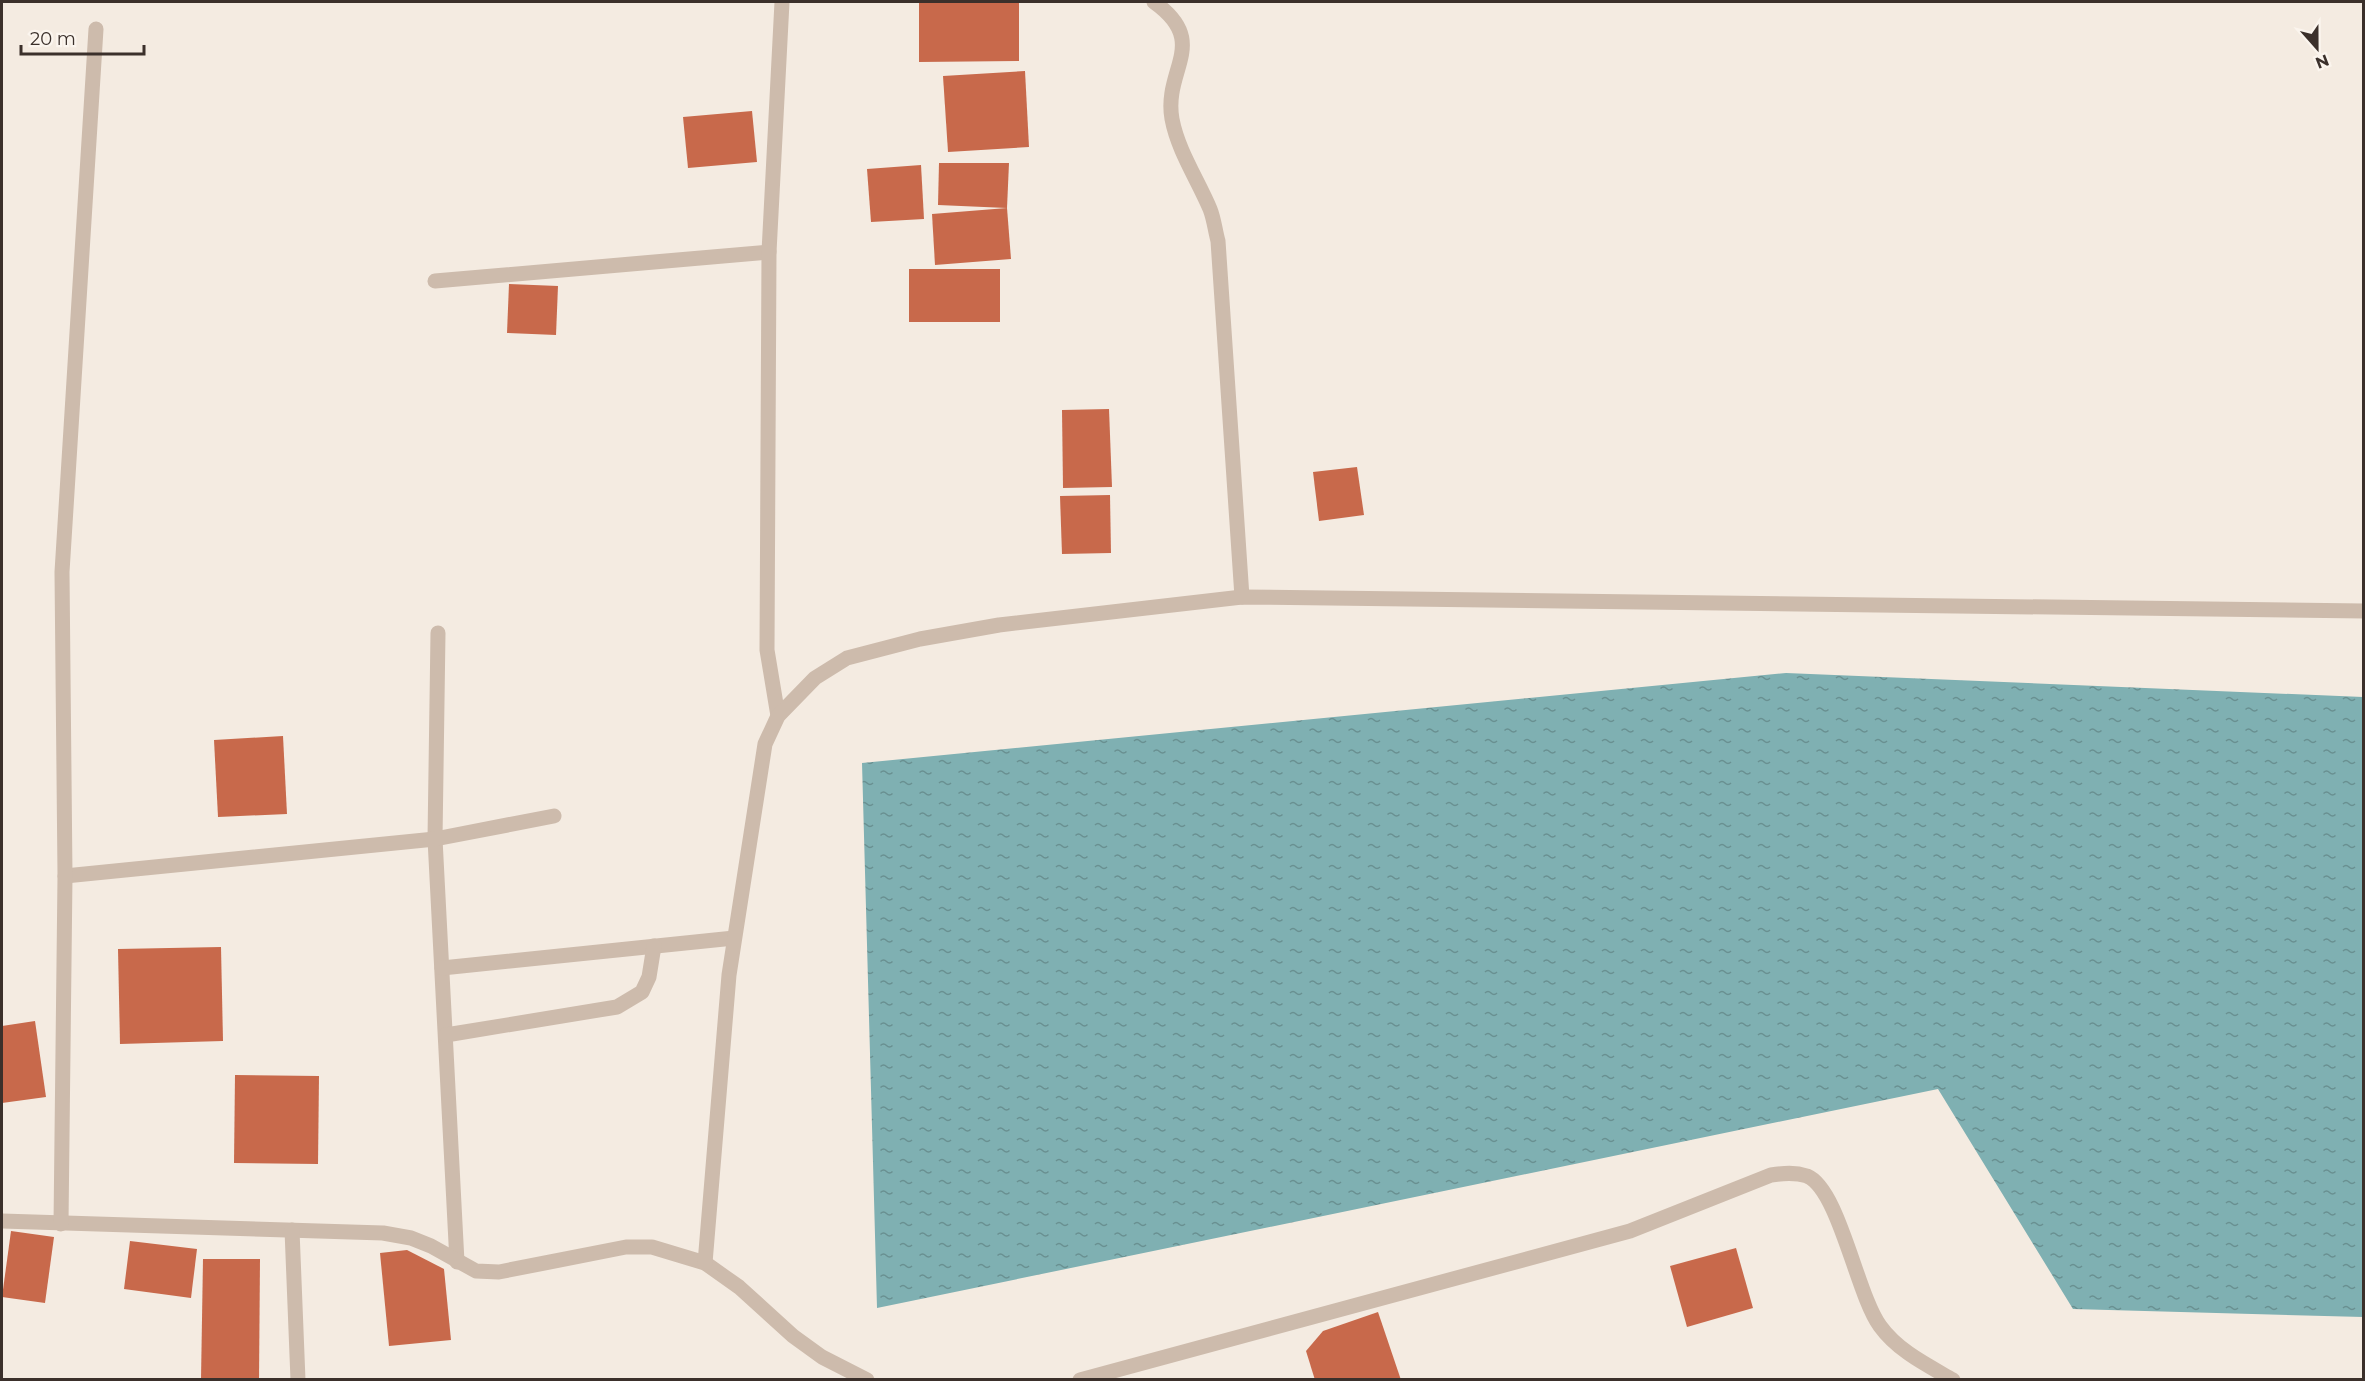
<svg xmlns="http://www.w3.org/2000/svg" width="2365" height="1381" font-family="Montserrat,sans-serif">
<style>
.water{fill:url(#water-ripples)}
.building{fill:#c8694b}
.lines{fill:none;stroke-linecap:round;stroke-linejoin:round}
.minor{stroke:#cdbbac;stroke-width:15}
</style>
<defs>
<pattern id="water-ripples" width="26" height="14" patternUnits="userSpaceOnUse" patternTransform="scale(1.5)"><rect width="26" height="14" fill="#7fb0b2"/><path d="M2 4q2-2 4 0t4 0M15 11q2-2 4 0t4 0" fill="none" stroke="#699091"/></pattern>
</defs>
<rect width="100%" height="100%" fill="#f4ebe1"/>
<path class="water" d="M 1786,673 L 2363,697 L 2363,1317 L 2073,1309 L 1938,1089 L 877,1308 L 862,763 Z"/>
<g class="building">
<path d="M 919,2 L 1019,2 L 1019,61 L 919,62 Z"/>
<path d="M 1025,71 L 1029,147 L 948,152 L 943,76 Z"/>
<path d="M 752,111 L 757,162 L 688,168 L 683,117 Z"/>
<path d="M 939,163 L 1009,163 L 1007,208 L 938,205 Z"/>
<path d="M 921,165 L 924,219 L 871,222 L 867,169 Z"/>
<path d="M 1007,208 L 1011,259 L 935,265 L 932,214 Z"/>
<rect x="909" y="269" width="91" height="53"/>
<path d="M 509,284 L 558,286 L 556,335 L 507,333 Z"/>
<path d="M 1109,409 L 1112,487 L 1063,488 L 1062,410 Z"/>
<path d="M 1357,467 L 1364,515 L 1319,521 L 1313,472 Z"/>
<path d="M 1110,495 L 1111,553 L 1062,554 L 1060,496 Z"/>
<path d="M 283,736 L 287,814 L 218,817 L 214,740 Z"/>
<path d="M 221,947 L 223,1041 L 120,1044 L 118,949 Z"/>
<path d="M 35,1021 L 46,1097 L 2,1103 L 2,1026 Z"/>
<path d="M 235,1075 L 319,1076 L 318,1164 L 234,1163 Z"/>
<path d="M 11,1231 L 54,1237 L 45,1303 L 2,1297 Z"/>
<path d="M 130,1241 L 197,1249 L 191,1298 L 124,1289 Z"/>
<path d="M 1736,1248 L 1753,1308 L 1687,1327 L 1670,1266 Z"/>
<path d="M 407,1250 L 444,1269 L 451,1340 L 389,1346 L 380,1253 Z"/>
<path d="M 203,1259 L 260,1259 L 259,1380 L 201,1380 Z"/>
<path d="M 1378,1312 L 1401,1380 L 1315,1380 L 1306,1351 L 1323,1331 Z"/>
</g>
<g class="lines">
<g class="minor">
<path d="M 1154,2 C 1211,43 1163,69 1172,119 C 1178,151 1198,180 1210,209 C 1214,219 1215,230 1218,241 L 1242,597"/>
<path d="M 435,281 L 769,252"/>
<path d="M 438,633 L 435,839 L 457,1262"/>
<path d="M 778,716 L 767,650 L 769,252 L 782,2"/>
<path d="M 65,876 L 435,839 L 554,816"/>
<path d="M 442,968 L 734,938"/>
<path d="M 446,1035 L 617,1007 L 642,992 L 649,977 L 654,946"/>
<path d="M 2,1221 L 383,1233 L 411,1238 L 431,1246 L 476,1271 L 499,1272 L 626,1247 L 652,1247 L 705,1263 L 739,1287 L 793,1336 L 822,1357 L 867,1380"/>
<path d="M 61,1224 L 65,876 L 62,572 L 96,29"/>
<path d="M 292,1230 L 298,1380"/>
<path d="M 705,1263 L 729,975 L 765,744 L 778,716 L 815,678 L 847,658 L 920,639 L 999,625 L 1242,597 L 2364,611"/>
<path d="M 1080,1380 L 1630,1231 L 1771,1175 C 1784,1173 1795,1172 1807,1176 C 1839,1189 1857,1295 1880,1326 C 1898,1351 1927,1365 1953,1380"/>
</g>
</g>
<rect width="2365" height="1381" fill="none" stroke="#3b302b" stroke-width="6"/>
<g transform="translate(2317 48) rotate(159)" stroke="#fbf5ee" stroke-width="4.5" paint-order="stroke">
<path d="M0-4.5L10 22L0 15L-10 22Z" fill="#3b302b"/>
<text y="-9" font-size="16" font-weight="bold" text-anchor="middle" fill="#3b302b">N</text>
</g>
<path d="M21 45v9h123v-9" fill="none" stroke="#3b302b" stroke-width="3"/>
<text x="30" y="45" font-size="18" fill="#3b302b" stroke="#fbf5ee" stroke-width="4.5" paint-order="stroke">20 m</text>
</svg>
